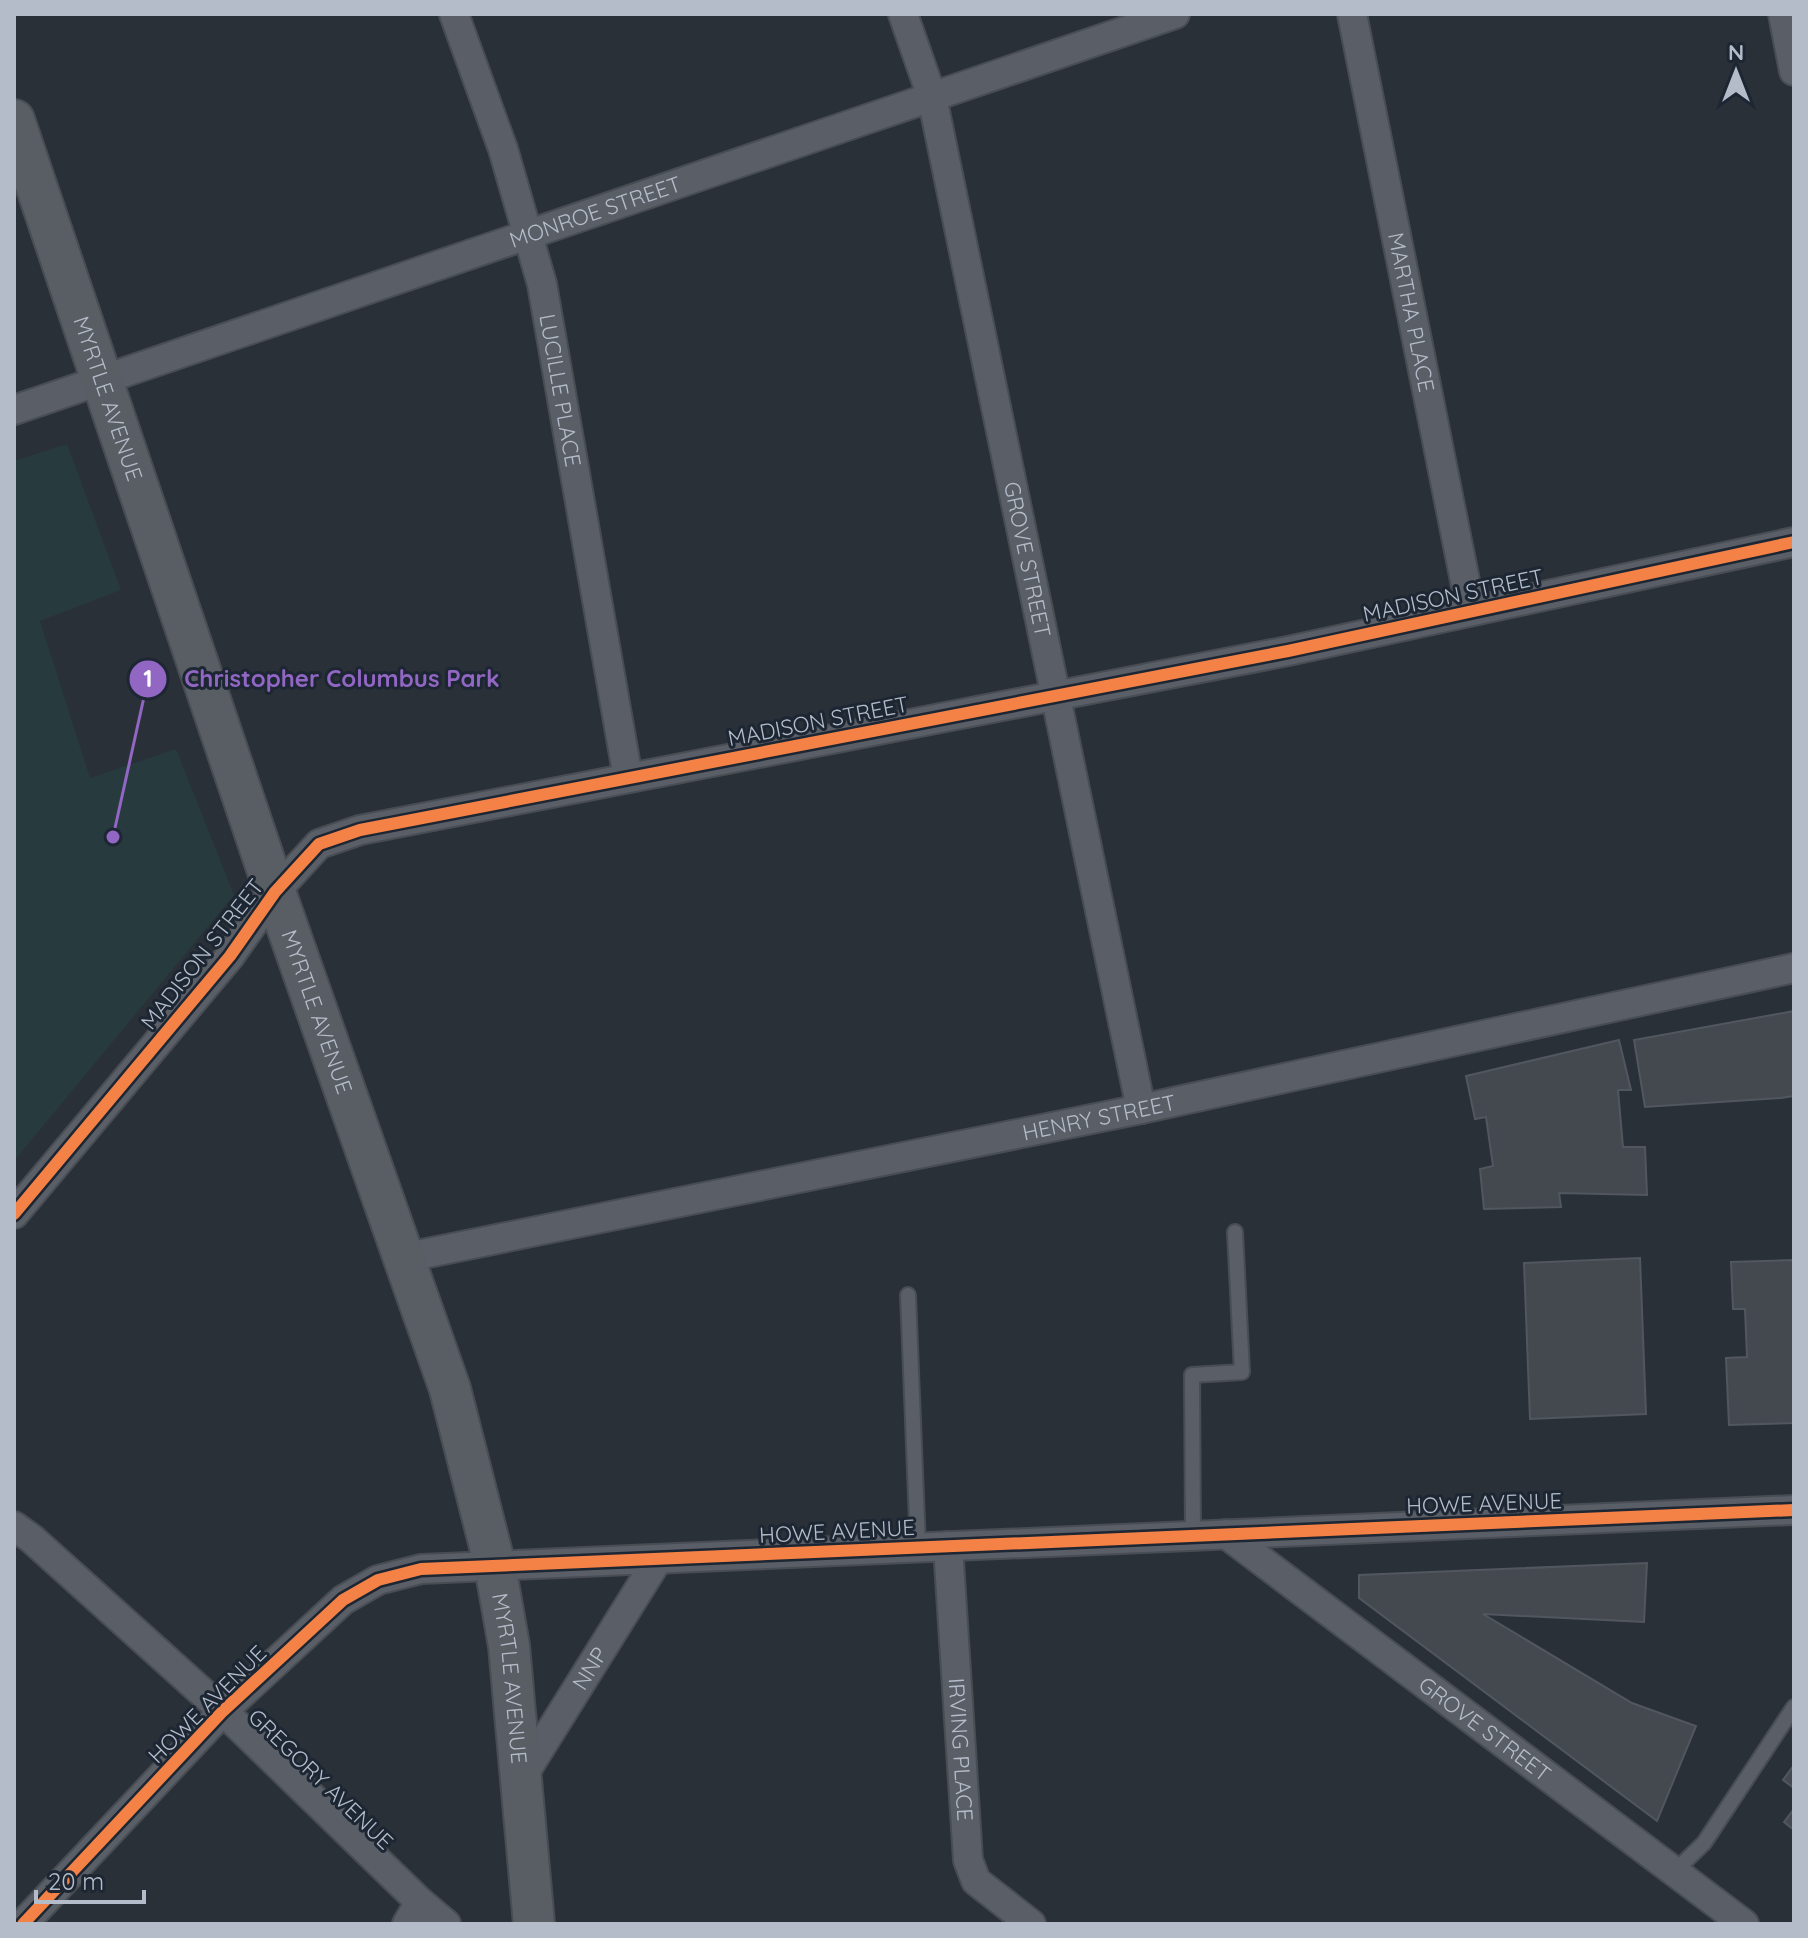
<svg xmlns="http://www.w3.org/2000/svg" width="1808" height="1938" font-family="Quicksand,sans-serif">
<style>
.green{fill:#273a3e}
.building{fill:#444950;stroke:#52575f;stroke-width:2}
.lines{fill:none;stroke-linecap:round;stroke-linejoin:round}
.lane-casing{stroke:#484c53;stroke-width:18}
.street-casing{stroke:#484c53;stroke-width:32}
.secondary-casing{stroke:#484c53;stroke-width:44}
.lane{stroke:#5a5e66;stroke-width:14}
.street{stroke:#5a5e66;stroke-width:28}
.secondary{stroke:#595d64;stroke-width:40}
.cycleway-casing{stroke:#1d2633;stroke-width:17}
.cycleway{stroke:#f48246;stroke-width:12}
.labels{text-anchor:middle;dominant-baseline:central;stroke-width:6;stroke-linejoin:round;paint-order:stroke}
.street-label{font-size:22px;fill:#b4bcc9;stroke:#1d2633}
.leader{fill:none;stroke:#9266c3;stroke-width:3}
.callout-dot{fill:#9266c3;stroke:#1d2633;stroke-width:3}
.mark-label{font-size:24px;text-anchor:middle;font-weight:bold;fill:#fff}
.callout-label{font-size:24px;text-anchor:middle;font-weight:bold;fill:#9266c3;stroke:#1d2633;stroke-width:6;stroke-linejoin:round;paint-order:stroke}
</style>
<rect width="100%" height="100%" fill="#2a3038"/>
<path class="green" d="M 67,444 L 121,590 L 40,621 L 90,778 L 176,749 L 234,895 L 14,1161 L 14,461 Z"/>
<g class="building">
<path d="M 1794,1011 L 1794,1096 L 1781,1098 L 1645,1107 L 1634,1040 Z"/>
<path d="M 1619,1040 L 1631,1090 L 1618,1090 L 1623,1147 L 1645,1147 L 1647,1195 L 1559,1193 L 1561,1207 L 1484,1209 L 1480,1169 L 1493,1166 L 1486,1117 L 1475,1119 L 1466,1076 Z"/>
<path d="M 1640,1258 L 1646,1414 L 1530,1419 L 1524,1263 Z"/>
<path d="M 1794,1260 L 1794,1423 L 1729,1425 L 1726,1358 L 1747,1357 L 1745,1309 L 1733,1309 L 1731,1262 Z"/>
<path d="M 1647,1563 L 1644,1622 L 1483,1614 L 1632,1703 L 1696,1726 L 1657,1821 L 1359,1598 L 1359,1575 Z"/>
<path d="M 1794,1765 L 1794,1788 L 1783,1780 Z"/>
<path d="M 1794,1809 L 1794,1830 L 1784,1822 Z"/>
</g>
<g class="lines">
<defs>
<g id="lane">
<path d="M 908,1295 L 918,1547"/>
<path d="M 1193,1535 L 1192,1375 L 1242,1372 L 1235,1232"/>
<path d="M 1674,1872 L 1704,1843 L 1794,1707"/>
</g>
<g id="street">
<path id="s1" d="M 454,14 L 503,149 L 542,284 L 628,778"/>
<path id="s2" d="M 903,14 L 932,97 L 1141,1109"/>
<path id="s3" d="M 1352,14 L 1471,611"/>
<path d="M 1783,14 L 1794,71"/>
<path id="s4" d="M 14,410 L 1175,14"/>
<path d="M 14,1214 L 230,956 L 275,892 L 319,844 L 360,830 L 1288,651 L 1794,542"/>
<path id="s5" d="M 403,1258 L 1141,1109 L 1794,968"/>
<path d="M 14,1526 L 32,1539 L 223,1711 L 420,1902 L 446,1924"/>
<path id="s6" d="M 1226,1534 L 1744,1924"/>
<path id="s7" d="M 948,1546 L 968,1860 L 976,1881 L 1031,1924"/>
<path id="s8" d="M 522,1777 L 658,1559"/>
<path d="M 23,1924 L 223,1711 L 343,1600 L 378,1580 L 421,1569 L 1794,1510"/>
<path d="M 407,1924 L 420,1902"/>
</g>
<g id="secondary">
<path id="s9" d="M 14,120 L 275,892 L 450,1389 L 495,1566 L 509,1646 L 534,1924"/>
</g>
</defs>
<use href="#lane" class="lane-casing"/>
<use href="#street" class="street-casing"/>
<use href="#secondary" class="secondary-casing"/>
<use href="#lane" class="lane"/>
<use href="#street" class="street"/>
<use href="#secondary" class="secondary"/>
<defs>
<g id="cycleway">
<path d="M 14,1214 L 230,956 L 275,892 L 319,844 L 360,830 L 1288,651 L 1794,542"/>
<path d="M 23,1924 L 223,1711 L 343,1600 L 378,1580 L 421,1569 L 1794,1510"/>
</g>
</defs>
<use href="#cycleway" class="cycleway-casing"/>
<use href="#cycleway" class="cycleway"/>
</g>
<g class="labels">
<g class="street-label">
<text stroke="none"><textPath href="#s4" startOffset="614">MONROE STREET</textPath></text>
<text stroke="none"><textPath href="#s3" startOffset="304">MARTHA PLACE</textPath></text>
<text stroke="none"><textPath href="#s1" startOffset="392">LUCILLE PLACE</textPath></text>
<text stroke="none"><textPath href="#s9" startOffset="294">MYRTLE AVENUE</textPath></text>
<text stroke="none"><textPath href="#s2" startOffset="560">GROVE STREET</textPath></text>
<text transform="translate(1453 595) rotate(-12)">MADISON STREET</text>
<text transform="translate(818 721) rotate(-11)">MADISON STREET</text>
<text transform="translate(202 954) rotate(-52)">MADISON STREET</text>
<text stroke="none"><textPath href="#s9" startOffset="942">MYRTLE AVENUE</textPath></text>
<text stroke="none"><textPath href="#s5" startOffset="710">HENRY STREET</textPath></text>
<text transform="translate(1484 1503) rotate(-2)">HOWE AVENUE</text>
<text transform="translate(837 1531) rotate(-3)">HOWE AVENUE</text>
<text stroke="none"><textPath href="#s8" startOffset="128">NNP</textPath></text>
<text stroke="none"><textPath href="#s9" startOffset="1638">MYRTLE AVENUE</textPath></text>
<text transform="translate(207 1704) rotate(-45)">HOWE AVENUE</text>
<text stroke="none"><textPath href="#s6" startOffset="324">GROVE STREET</textPath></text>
<text stroke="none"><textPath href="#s7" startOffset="204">IRVING PLACE</textPath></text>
<text transform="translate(321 1779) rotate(44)">GREGORY AVENUE</text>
</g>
</g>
<path class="leader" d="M113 837L148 679"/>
<g class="callout-dot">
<circle cx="113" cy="837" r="8"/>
<circle cx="148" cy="679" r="20"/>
</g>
<g class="mark-label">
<text x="148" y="687">1</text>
</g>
<g class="callout-label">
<text x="342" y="687">Christopher Columbus Park</text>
</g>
<rect width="1808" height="1938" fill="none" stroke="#b4bcc9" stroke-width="32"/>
<g transform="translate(1736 72)" stroke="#1d2633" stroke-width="6" paint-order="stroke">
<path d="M0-6L14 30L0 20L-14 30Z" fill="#b4bcc9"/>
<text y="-12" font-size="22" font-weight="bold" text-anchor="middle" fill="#b4bcc9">N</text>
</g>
<path d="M36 1890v12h108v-12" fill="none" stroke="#b4bcc9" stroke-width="4"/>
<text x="48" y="1890" font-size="24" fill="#b4bcc9" stroke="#1d2633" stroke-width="6" paint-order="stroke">20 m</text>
</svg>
